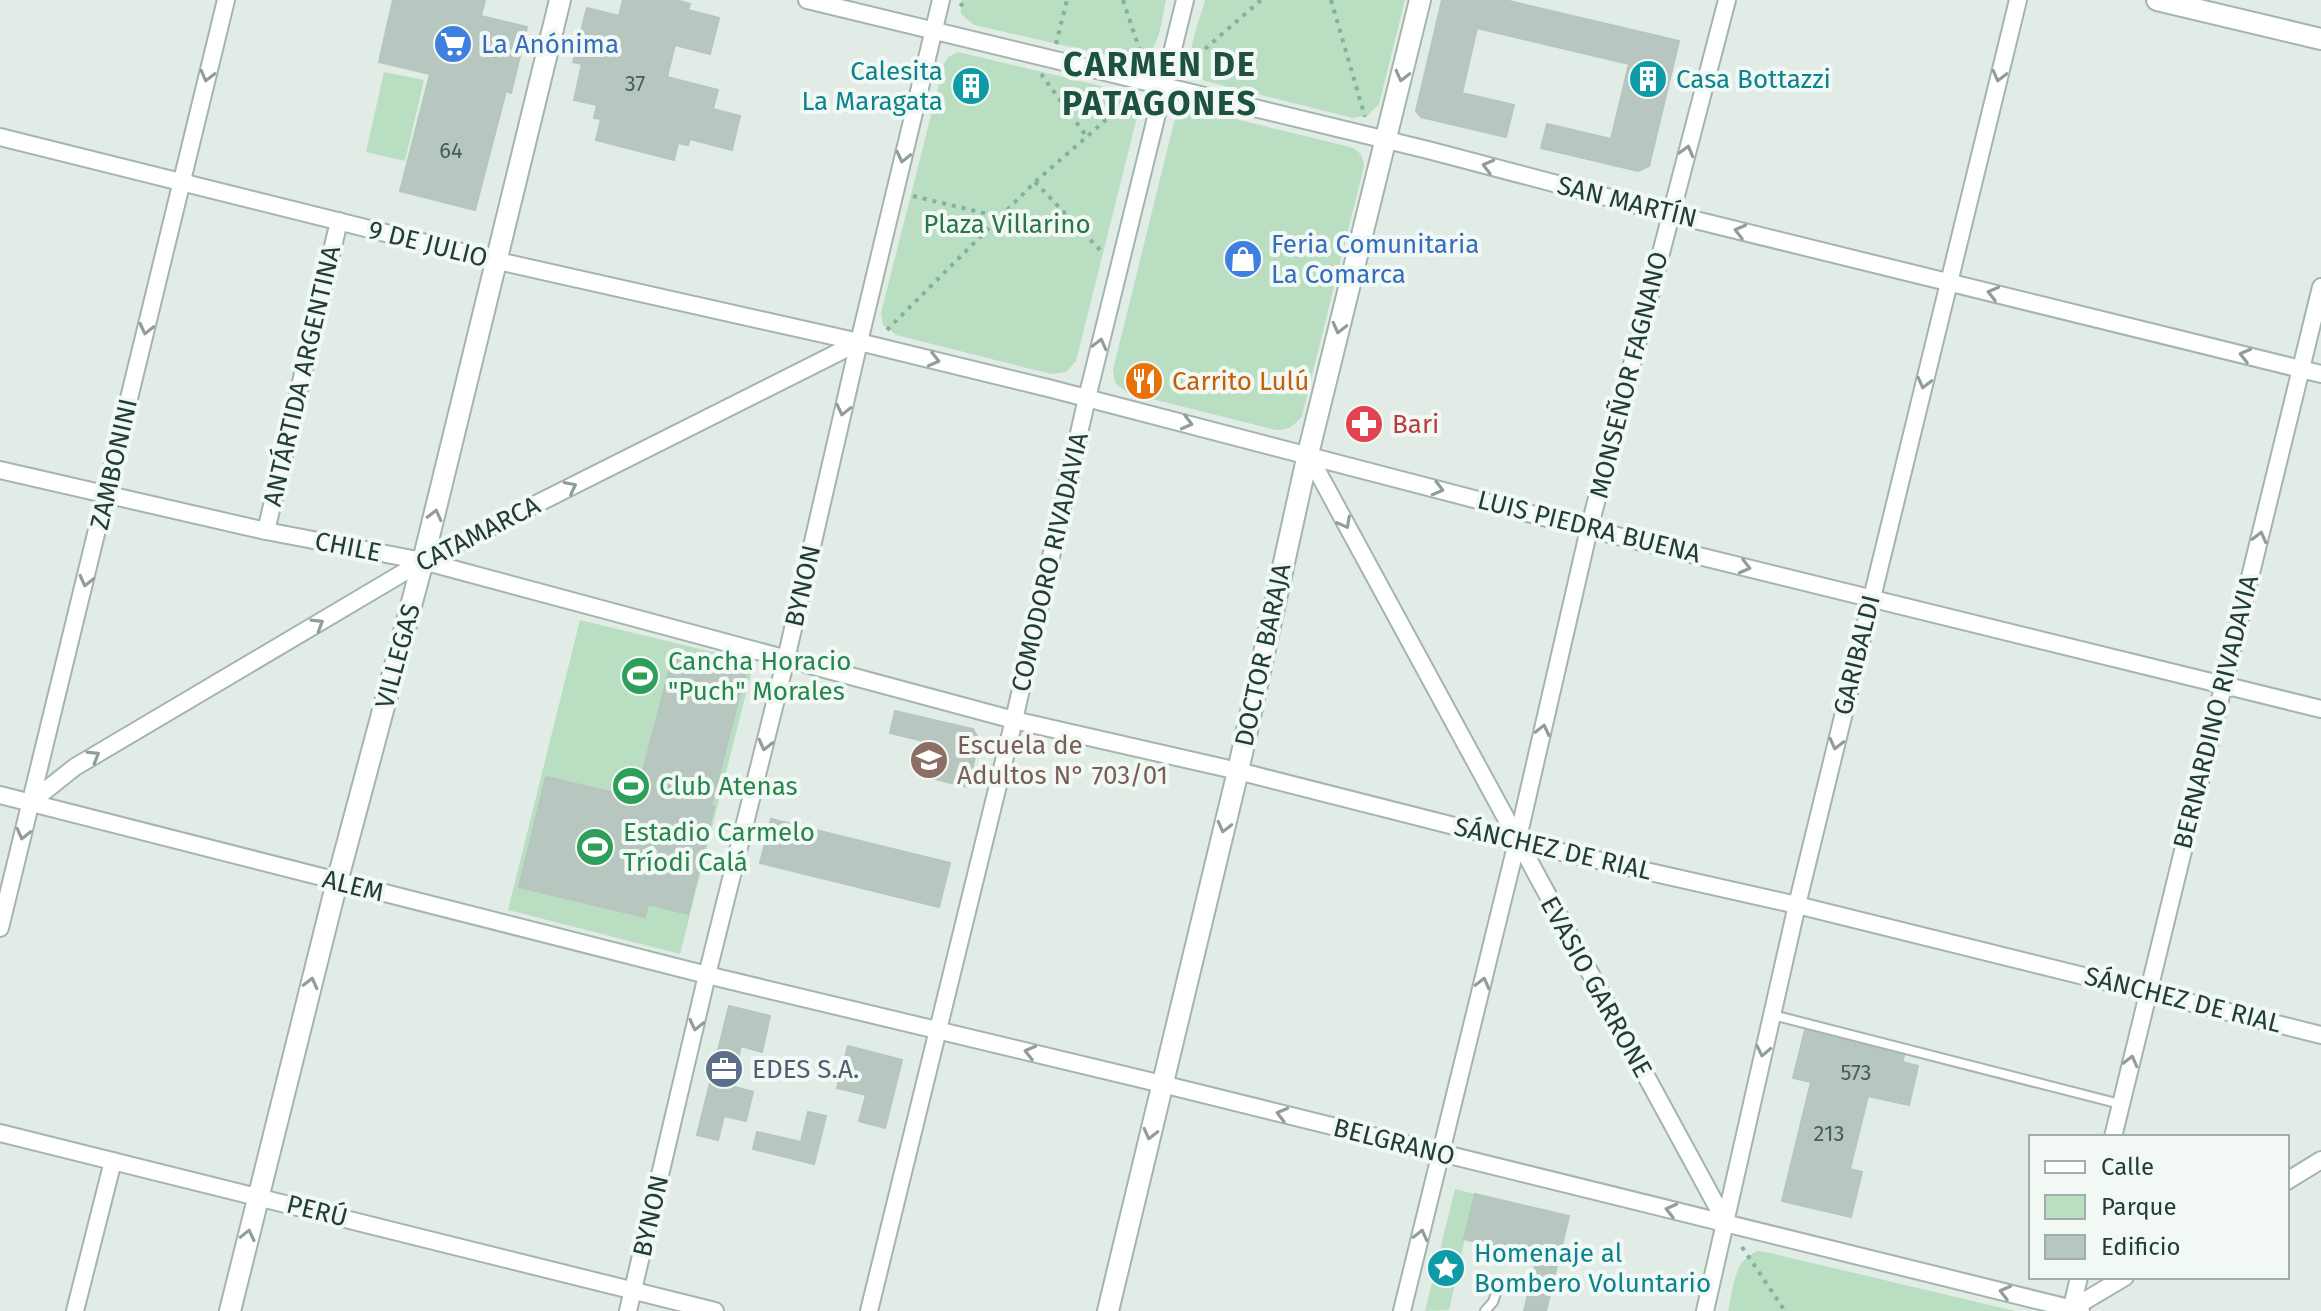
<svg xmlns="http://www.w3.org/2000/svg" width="2321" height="1311" font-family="'Fira Sans',sans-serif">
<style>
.green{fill:#badec2}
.building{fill:#b7c7c0;stroke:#b4c6be;stroke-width:2}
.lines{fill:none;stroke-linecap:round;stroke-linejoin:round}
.service-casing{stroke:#a4b4ae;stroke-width:12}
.minor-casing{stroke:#a4b4ae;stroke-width:20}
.tertiary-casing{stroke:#a4b4ae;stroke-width:24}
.path{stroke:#81b1a0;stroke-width:4;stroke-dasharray:4 6;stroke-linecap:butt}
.service{stroke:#fff;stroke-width:8}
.minor{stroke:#fff;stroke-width:16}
.tertiary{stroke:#fff;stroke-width:20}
.oneway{stroke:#909e9a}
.labels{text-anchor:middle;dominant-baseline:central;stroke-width:8;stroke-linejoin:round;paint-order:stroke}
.number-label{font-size:22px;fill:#466058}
.shop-label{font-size:26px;fill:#366cbe;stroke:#f2f9f5;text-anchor:start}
.culture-label{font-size:26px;fill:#0d838f;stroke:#f2f9f5;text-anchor:start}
.street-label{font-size:26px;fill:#213e35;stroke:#f2f9f5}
.park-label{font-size:26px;fill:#2a7644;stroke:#f2f9f5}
.food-label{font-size:26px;fill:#c56008;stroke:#f2f9f5;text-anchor:start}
.health-label{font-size:26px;fill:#be3a42;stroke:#f2f9f5;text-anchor:start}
.leisure-label{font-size:26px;fill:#27864d;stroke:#f2f9f5;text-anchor:start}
.education-label{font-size:26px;fill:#785e54;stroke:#f2f9f5;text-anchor:start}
.service-label{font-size:26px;fill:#4e5e75;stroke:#f2f9f5;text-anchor:start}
.district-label{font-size:34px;font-weight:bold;letter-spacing:2px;fill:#1d5141;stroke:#f2f9f5}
</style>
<rect width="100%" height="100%" fill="#e2ece7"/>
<g class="green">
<path d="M 961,0 L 1166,0 C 1161,21 1160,55 1136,62 L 974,25 L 961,14 Z"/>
<path d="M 1205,0 L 1405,0 L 1379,104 L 1368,115 L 1353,118 L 1205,81 C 1177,67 1199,24 1205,0 Z"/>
<path d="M 958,52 L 1126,92 L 1138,103 L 1138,113 L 1076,361 L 1066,372 L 1051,374 L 896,335 L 883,325 L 881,313 L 944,64 L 948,57 Z"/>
<path d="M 384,72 L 424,80 L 405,161 L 366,152 Z"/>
<path d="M 1188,110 L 1198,110 L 1346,146 C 1358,149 1363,154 1364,166 L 1302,416 C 1294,426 1288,430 1276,430 L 1128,393 L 1115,383 L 1113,370 L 1174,122 L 1178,115 Z"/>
<path d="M 580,620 L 754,662 L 680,954 L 508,910 Z"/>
<path d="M 1455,1189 L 1475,1194 L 1449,1310 L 1425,1311 Z"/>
<path d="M 1758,1251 L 1770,1253 L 2015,1311 L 1728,1311 C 1734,1287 1733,1260 1758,1251 Z"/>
</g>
<g class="building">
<path d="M 393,0 L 485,0 L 481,16 L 527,27 L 511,93 L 506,91 L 475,210 L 400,191 L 430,74 L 379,62 Z"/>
<path d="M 623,0 L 676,0 L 690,4 L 688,10 L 719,18 L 710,54 L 675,45 L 667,77 L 718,90 L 713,109 L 740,116 L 732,150 L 690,139 L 688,145 L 678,143 L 674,160 L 596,140 L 601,119 L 594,118 L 597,105 L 574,100 L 582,64 L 573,62 L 587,8 L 619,16 Z"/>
<path d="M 1442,0 L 1505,0 L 1679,41 L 1649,166 L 1638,171 L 1541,148 L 1547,124 L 1611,139 L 1629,64 L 1477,28 L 1462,93 L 1514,105 L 1506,137 L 1421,117 L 1416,111 Z"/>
<circle cx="971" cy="87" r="13"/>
<path d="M 674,652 L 746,670 L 711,806 L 714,807 L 688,914 L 648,904 L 645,917 L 519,887 L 546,777 L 636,798 Z"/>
<path d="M 895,711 L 973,729 L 979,740 L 968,787 L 927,777 L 936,744 L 890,733 Z"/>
<path d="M 771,819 L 950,863 L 939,907 L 760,863 Z"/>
<path d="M 729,1006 L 770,1016 L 762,1052 L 741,1046 L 731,1086 L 753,1092 L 746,1121 L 724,1116 L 718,1140 L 697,1135 Z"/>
<path d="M 1805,1030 L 1904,1056 L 1902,1062 L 1918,1066 L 1909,1105 L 1868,1096 L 1850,1169 L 1862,1172 L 1851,1217 L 1782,1201 L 1811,1082 L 1793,1078 Z"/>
<path d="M 848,1046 L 902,1060 L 885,1128 L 859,1121 L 866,1095 L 837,1088 Z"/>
<path d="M 808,1112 L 826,1116 L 814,1164 L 753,1149 L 757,1132 L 801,1142 Z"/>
<path d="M 1475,1194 L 1569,1216 L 1546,1311 L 1524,1311 L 1537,1256 L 1464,1239 Z"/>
</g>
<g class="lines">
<defs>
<g id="service">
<path d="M 1773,1015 L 2120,1104"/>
<path d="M 1485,1311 L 1493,1302 L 1498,1287"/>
</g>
<g id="minor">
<path d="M 807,0 L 1428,150 L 1671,214 L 2321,374"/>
<path d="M 0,137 L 498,261 L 859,342 L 1048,388 L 1589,529 L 2321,709"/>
<path d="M 1308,454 L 1726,1223"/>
<path d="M 0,470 L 266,531 L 423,561 L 1014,720 L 1238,771 L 1517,842 L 1797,905 L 2321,1035"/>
<path d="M 266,531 L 339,221"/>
<path d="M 0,795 L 707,975 L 1162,1084 L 2081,1311"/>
<path d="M 31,802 L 75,767 L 423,561 L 859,342"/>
<path d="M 0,928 L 226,0"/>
<path d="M 0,1133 L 715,1311"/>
<path d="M 2113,1137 L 2321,287"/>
<path d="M 2287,1181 L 2321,1160"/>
<path d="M 2071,1309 L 2125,1277"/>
<path d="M 75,1311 L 113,1161"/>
<path d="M 628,1311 L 707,975 L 786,659 L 859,342 L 941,0"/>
<path d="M 869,1311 L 1014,720 L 1087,398 L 1185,0"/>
<path d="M 1402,1311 L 1517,842 L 1589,529 L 1727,0"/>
<path d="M 1705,1311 L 1797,905 L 2018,0"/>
<path d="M 2071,1311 L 2079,1277"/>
</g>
<g id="tertiary">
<path d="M 2157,0 L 2321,39"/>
<path d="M 230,1311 L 337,882 L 423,561 L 560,0"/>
<path d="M 1108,1311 L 1238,771 L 1308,454 L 1420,0"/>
</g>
</defs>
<use href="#service" class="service-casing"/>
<use href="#minor" class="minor-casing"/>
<use href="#tertiary" class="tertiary-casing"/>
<g class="path">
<path d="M 1123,0 L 1143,60"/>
<path d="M 1331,0 L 1365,117"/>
<path d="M 960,6 L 967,0"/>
<path d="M 1056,44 L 1067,0"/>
<path d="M 1190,62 L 1261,0"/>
<path d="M 1041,74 L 1087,137"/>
<path d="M 1035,182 L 1103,253"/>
<path d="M 913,196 L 1000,217"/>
<path d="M 887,330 L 1035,182 L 1131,98"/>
<path d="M 1742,1247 L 1785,1311"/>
</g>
<use href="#service" class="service"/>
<use href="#minor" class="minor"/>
<use href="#tertiary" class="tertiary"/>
</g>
<defs><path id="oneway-chevron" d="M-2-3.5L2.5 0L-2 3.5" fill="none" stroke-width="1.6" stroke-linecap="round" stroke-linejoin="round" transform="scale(2)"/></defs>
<g class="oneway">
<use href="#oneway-chevron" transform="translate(207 76) rotate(104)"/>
<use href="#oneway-chevron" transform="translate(1402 76) rotate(104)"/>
<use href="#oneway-chevron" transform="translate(1999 76) rotate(104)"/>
<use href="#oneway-chevron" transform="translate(1687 151) rotate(-75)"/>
<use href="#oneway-chevron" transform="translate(903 157) rotate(103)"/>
<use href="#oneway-chevron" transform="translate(1488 166) rotate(-165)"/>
<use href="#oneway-chevron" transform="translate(1740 231) rotate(-166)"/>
<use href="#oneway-chevron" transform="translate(1993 293) rotate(-166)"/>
<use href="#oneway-chevron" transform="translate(1339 328) rotate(104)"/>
<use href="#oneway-chevron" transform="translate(146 329) rotate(103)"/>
<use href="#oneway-chevron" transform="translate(1100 344) rotate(-76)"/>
<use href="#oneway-chevron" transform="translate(2245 355) rotate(-166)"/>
<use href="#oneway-chevron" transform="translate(934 360) rotate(14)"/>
<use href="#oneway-chevron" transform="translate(1924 383) rotate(104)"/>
<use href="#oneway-chevron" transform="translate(843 410) rotate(103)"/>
<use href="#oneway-chevron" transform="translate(1187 423) rotate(14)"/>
<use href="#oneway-chevron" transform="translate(571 487) rotate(-27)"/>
<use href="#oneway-chevron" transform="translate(1438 489) rotate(15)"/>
<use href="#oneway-chevron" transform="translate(435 515) rotate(-76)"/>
<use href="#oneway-chevron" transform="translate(1345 523) rotate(62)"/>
<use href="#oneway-chevron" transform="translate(2260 537) rotate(-76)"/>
<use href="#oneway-chevron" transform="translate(1745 567) rotate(14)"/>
<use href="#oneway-chevron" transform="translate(86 581) rotate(104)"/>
<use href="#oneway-chevron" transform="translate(318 624) rotate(-31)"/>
<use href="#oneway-chevron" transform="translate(1543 730) rotate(-77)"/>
<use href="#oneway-chevron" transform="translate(1836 744) rotate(104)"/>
<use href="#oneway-chevron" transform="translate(765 745) rotate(104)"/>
<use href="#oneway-chevron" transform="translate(94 756) rotate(-31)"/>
<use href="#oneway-chevron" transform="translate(1224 827) rotate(104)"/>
<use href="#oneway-chevron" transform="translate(23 834) rotate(104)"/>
<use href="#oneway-chevron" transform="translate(311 983) rotate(-76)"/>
<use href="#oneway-chevron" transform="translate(1483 983) rotate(-76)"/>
<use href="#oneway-chevron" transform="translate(696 1025) rotate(103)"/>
<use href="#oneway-chevron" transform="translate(1763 1051) rotate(102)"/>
<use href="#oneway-chevron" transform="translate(1030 1052) rotate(-166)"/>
<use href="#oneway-chevron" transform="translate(2131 1061) rotate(-76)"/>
<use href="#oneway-chevron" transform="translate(1282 1114) rotate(-166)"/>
<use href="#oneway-chevron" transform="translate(1150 1134) rotate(104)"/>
<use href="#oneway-chevron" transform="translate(1671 1210) rotate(-166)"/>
<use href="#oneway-chevron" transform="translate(248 1235) rotate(-77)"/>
<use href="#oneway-chevron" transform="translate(1421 1235) rotate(-76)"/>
<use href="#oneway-chevron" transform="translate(2005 1292) rotate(-166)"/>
</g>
<defs>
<symbol id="supermarket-disc" viewBox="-11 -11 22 22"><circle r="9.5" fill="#3f7fe0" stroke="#f2f9f5"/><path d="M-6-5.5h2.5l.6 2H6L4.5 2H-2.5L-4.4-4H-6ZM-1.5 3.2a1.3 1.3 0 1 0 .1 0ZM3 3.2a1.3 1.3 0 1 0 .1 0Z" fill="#fff"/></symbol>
<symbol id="building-disc" viewBox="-11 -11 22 22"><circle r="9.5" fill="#0f9aa8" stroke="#f2f9f5"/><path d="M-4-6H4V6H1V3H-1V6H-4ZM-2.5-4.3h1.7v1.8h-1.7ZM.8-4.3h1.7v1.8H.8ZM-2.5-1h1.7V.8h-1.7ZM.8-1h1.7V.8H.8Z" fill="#fff"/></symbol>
<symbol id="shop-disc" viewBox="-11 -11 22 22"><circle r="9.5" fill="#3f7fe0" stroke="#f2f9f5"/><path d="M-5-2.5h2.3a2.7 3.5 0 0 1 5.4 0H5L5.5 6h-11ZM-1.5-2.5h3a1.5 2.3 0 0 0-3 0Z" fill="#fff"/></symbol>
<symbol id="restaurant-disc" viewBox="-11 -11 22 22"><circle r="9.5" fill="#e8710a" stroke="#f2f9f5"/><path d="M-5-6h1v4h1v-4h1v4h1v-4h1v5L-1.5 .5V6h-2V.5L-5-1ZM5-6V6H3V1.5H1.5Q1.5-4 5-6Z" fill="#fff"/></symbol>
<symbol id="pharmacy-disc" viewBox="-11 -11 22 22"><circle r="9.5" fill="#e0444e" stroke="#f2f9f5"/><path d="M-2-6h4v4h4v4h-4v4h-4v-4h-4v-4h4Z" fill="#fff"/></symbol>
<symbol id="stadium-disc" viewBox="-11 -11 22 22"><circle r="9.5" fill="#2e9e5b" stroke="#f2f9f5"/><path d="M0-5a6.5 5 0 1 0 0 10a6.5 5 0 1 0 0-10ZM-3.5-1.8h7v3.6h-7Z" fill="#fff"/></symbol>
<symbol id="school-disc" viewBox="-11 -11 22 22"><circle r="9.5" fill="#8d6e63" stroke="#f2f9f5"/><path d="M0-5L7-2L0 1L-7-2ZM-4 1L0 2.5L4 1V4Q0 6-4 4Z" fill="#fff"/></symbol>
<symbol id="office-disc" viewBox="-11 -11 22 22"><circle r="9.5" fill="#5c6f8a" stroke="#f2f9f5"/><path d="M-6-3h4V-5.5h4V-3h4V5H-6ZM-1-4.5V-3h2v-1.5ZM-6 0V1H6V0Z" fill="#fff"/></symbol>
<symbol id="sight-disc" viewBox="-11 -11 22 22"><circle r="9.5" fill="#0f9aa8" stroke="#f2f9f5"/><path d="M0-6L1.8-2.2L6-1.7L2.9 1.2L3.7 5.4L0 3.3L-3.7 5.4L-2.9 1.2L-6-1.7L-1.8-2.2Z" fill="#fff"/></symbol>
</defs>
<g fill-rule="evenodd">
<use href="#supermarket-disc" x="431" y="22" width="44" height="44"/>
<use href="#building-disc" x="1626" y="57" width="44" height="44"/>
<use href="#building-disc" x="949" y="64" width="44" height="44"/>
<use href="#shop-disc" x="1221" y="237" width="44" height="44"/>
<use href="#restaurant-disc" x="1122" y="359" width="44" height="44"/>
<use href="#pharmacy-disc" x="1342" y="402" width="44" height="44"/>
<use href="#stadium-disc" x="618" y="654" width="44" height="44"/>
<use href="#school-disc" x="907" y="738" width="44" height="44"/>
<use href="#stadium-disc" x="609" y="764" width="44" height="44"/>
<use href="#stadium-disc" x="573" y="825" width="44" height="44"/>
<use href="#office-disc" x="702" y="1047" width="44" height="44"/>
<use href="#sight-disc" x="1424" y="1246" width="44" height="44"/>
</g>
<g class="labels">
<g class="number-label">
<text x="635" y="83">37</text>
<text x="451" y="150">64</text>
<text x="1856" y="1072">573</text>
<text x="1829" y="1133">213</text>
</g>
<g class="shop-label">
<text x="481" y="44">La Anónima</text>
<text x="1271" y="244">Feria Comunitaria<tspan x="1271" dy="30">La Comarca</tspan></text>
</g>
<g class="culture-label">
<text x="943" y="71" text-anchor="end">Calesita<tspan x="943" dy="30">La Maragata</tspan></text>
<text x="1676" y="79">Casa Bottazzi</text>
<text x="1474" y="1253">Homenaje al<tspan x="1474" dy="30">Bombero Voluntario</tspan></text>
</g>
<g class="street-label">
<text transform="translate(1627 202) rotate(14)">SAN MARTÍN</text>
<text transform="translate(428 244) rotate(14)">9 DE JULIO</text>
<text transform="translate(1629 375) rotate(-76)">MONSEÑOR FAGNANO</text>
<text transform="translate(302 376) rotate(-77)">ANTÁRTIDA ARGENTINA</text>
<text transform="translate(114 464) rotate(-77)">ZAMBONINI</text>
<text transform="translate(1589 527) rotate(14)">LUIS PIEDRA BUENA</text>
<text transform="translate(478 534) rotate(-27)">CATAMARCA</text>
<text transform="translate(348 547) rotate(11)">CHILE</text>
<text transform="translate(1050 562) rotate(-77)">COMODORO RIVADAVIA</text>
<text transform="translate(803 586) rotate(-77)">BYNON</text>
<text transform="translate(1263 655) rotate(-78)">DOCTOR BARAJA</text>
<text transform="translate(1857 655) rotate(-76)">GARIBALDI</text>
<text transform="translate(398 656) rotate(-75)">VILLEGAS</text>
<text transform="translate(2216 712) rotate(-76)">BERNARDINO RIVADAVIA</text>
<text transform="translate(1553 849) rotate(13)">SÁNCHEZ DE RIAL</text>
<text transform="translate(353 886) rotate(14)">ALEM</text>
<text transform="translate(1596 987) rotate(61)">EVASIO GARRONE</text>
<text transform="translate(2183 1000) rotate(14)">SÁNCHEZ DE RIAL</text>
<text transform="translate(1394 1142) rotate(14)">BELGRANO</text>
<text transform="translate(317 1211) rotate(14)">PERÚ</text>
<text transform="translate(651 1216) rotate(-77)">BYNON</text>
</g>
<g class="park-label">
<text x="1007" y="224">Plaza Villarino</text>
</g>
<g class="food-label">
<text x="1172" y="381">Carrito Lulú</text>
</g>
<g class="health-label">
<text x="1392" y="424">Bari</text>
</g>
<g class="leisure-label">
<text x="668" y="661">Cancha Horacio<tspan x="668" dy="30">"Puch" Morales</tspan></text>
<text x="659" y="786">Club Atenas</text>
<text x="623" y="832">Estadio Carmelo<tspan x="623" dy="30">Tríodi Calá</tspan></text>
</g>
<g class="education-label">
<text x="957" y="745">Escuela de<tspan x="957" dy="30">Adultos N° 703/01</tspan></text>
</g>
<g class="service-label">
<text x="752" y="1069">EDES S.A.</text>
</g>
<g class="district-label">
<text x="1160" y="64">CARMEN DE<tspan x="1160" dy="39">PATAGONES</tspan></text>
</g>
</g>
<rect x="2029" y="1135" width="260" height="144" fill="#f2f9f5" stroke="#9eaea8" stroke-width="2"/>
<rect x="2045" y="1161" width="40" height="12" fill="#ffffff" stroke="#9eaea8" stroke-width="2"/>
<text x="2101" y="1175" font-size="24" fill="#213e35">Calle</text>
<rect x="2045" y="1195" width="40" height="24" fill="#badec2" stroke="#9eaea8" stroke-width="2"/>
<text x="2101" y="1215" font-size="24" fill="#213e35">Parque</text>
<rect x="2045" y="1235" width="40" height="24" fill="#b7c7c0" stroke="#9eaea8" stroke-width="2"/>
<text x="2101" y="1255" font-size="24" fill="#213e35">Edificio</text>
</svg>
